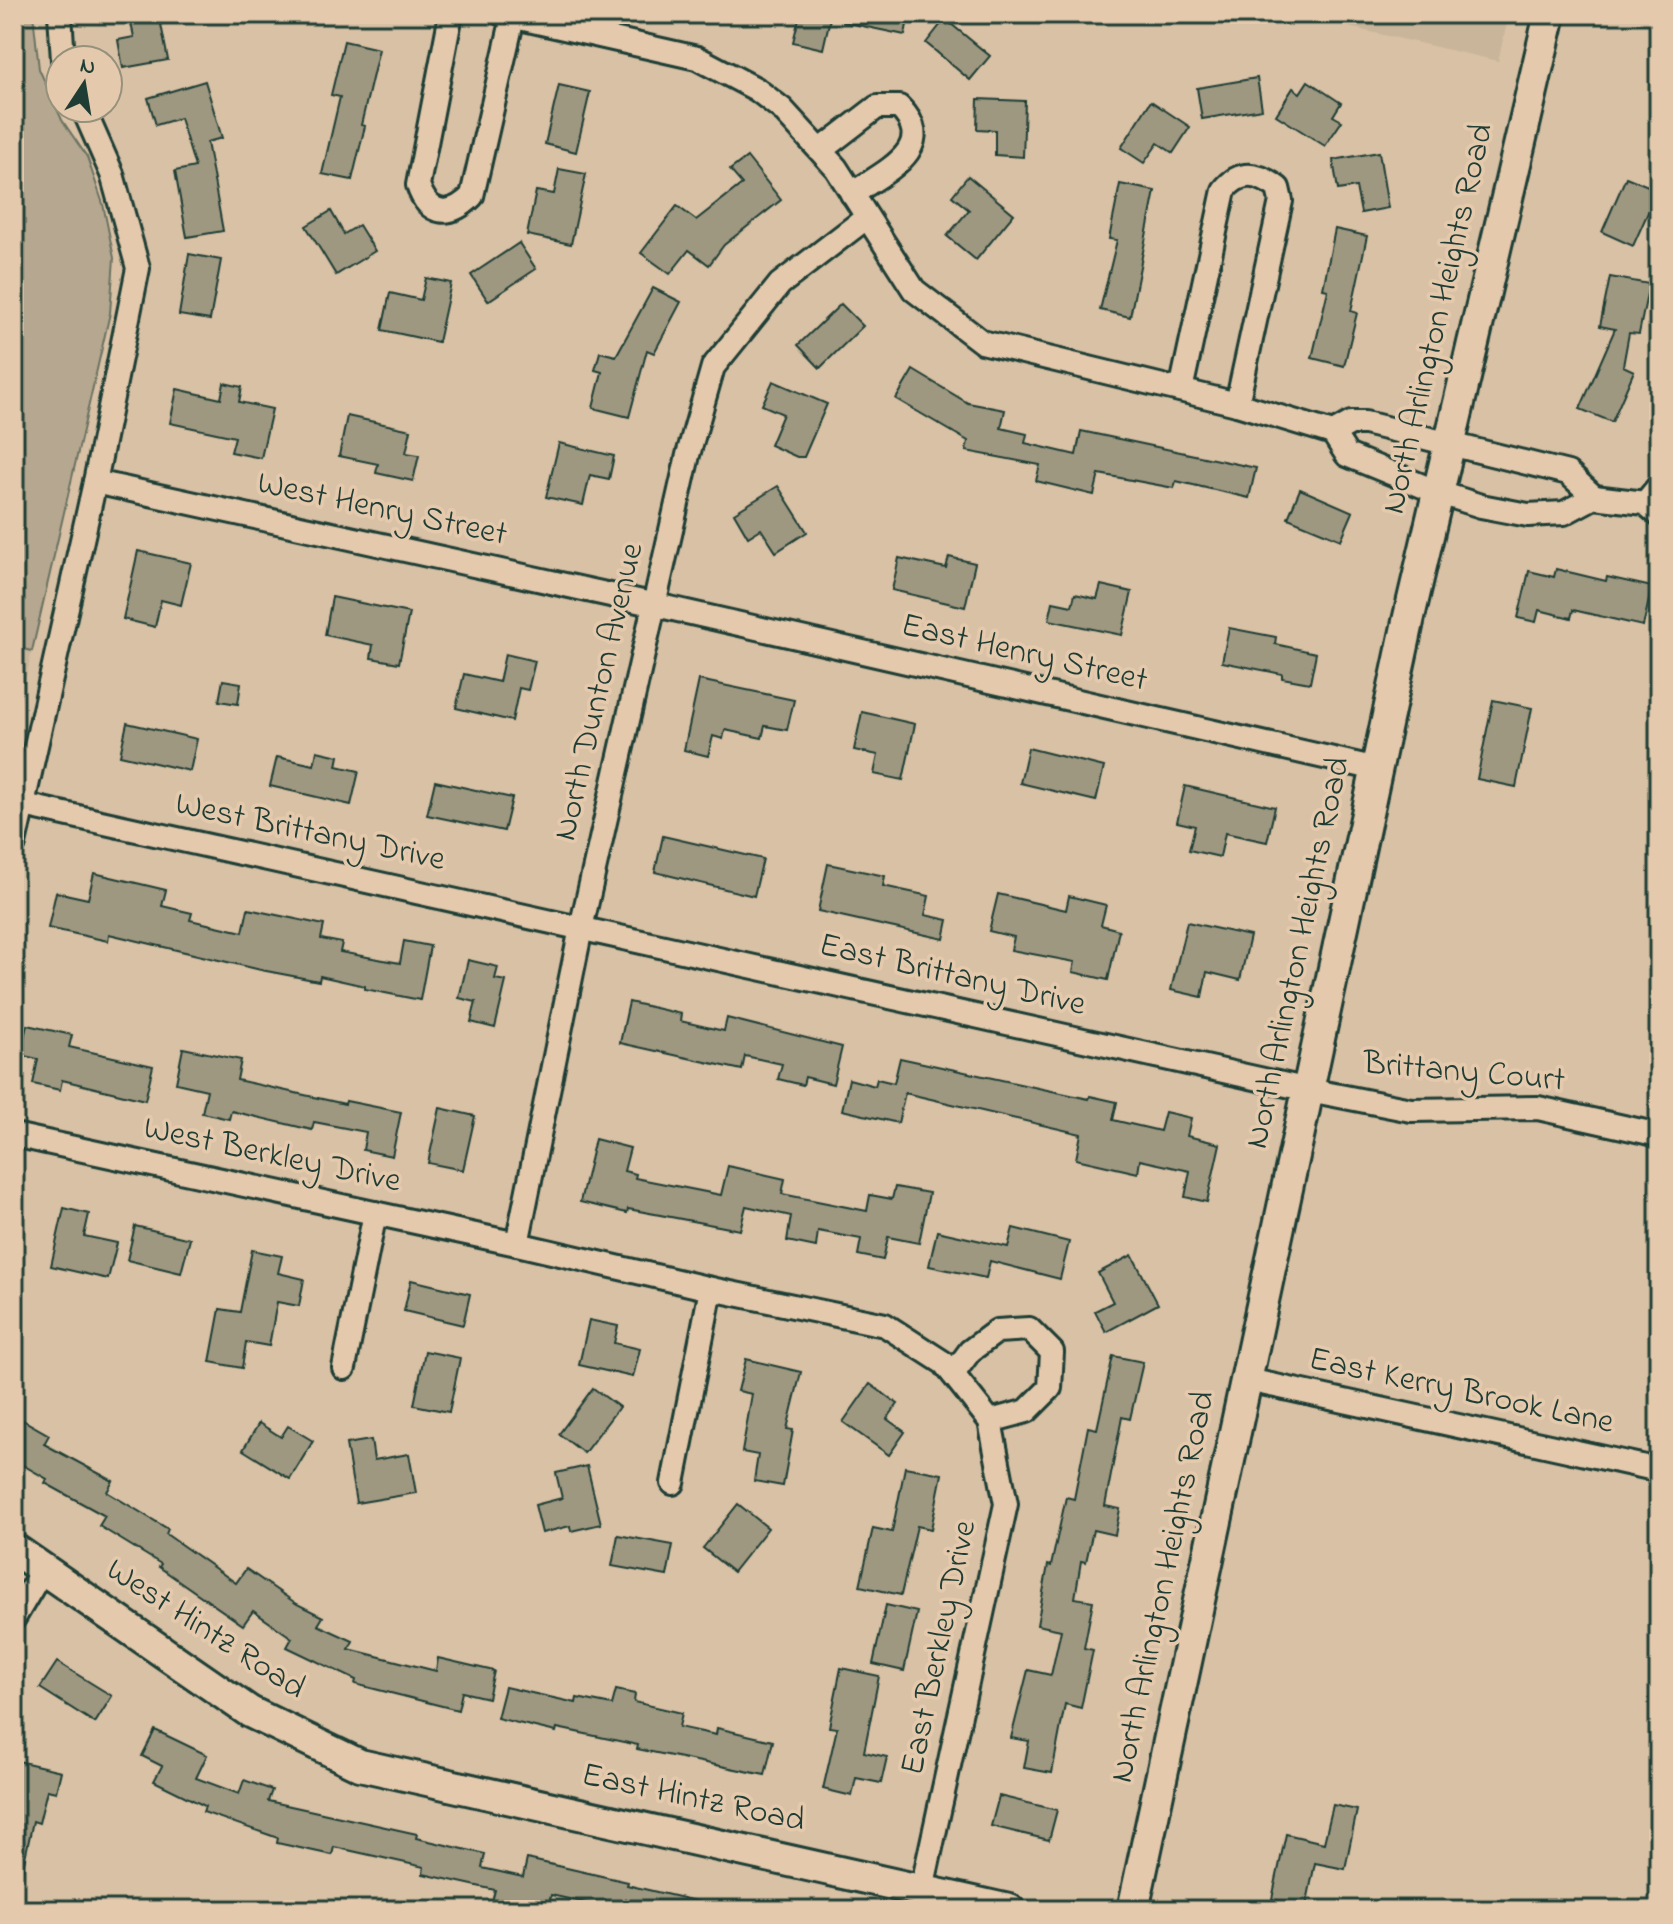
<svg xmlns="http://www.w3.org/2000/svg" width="1673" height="1924" font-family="'Indie Flower',sans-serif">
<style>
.built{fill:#c8b59a}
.green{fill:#b6a890;stroke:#6a7262;stroke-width:2}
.building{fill:#9f9881;stroke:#1f3d34;stroke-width:2}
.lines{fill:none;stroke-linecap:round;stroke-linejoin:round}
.street-casing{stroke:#1f3d34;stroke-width:28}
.secondary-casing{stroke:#1f3d34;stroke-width:36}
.street{stroke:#e5c9ac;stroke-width:22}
.secondary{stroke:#e5c9ac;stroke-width:30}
.labels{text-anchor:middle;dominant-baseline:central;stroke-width:7;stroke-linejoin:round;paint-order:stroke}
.street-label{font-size:34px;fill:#1f3d34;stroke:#e5c9ac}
</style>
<rect width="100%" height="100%" fill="#d9c1a5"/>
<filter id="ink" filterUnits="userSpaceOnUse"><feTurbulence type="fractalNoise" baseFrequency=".0125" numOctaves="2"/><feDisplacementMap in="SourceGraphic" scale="16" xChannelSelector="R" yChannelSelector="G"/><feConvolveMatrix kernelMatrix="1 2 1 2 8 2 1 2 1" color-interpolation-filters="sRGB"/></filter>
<g filter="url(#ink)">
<g class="built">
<path d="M 1292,14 L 1509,14 L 1498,61 Z"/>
<path d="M 14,647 L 32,651 L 14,733 Z"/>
</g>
<path class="green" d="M 14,14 L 33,14 L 39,69 L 62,120 L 87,157 L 103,204 L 114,258 L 110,313 L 32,651 L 14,647 Z"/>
<g class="building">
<path d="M 129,14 L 159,14 L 168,60 L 123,68 L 118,40 L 134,37 Z"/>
<path d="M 800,14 L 831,14 L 823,49 L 793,42 Z"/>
<path d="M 844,14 L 909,14 L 905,35 L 843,22 Z"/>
<path d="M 945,19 L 990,56 L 970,80 L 926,43 Z"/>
<path d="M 344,41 L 379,49 L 361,125 L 365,126 L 352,180 L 322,174 L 340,97 L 331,95 Z"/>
<path d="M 1257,78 L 1262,109 L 1202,119 L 1197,88 Z"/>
<path d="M 205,81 L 222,138 L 207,142 L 223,231 L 187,237 L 175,171 L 195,167 L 180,118 L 156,125 L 148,98 Z"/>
<path d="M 1308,81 L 1341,103 L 1333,116 L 1342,121 L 1325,146 L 1276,115 L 1293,88 L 1300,93 Z"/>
<path d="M 559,85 L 590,92 L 576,152 L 545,144 Z"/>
<path d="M 978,99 L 1025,101 L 1023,157 L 995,155 L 995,130 L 977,129 Z"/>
<path d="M 1151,101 L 1190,127 L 1173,153 L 1158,143 L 1144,163 L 1121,148 Z"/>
<path d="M 1379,152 L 1388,208 L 1361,213 L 1356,187 L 1338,190 L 1333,160 Z"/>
<path d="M 747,157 L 781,200 L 724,245 L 709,265 L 689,250 L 670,274 L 641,253 L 677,206 L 696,220 L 742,184 L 730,170 Z"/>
<path d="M 559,169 L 586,174 L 571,244 L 527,235 L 536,191 L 554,194 Z"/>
<path d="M 968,176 L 1014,214 L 976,260 L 947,236 L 969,210 L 952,196 Z"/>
<path d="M 1626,177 L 1658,190 L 1633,246 L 1602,232 Z"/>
<path d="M 1120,184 L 1155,191 L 1130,317 L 1100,310 L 1117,240 L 1109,239 Z"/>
<path d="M 331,211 L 344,234 L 359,225 L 375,251 L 336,275 L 306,226 Z"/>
<path d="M 1335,229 L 1367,236 L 1351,311 L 1357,313 L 1344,366 L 1312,358 L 1328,290 L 1323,289 Z"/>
<path d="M 519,243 L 536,269 L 488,301 L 471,275 Z"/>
<path d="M 189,254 L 221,260 L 210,320 L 179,315 Z"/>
<path d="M 1610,277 L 1649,284 L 1639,334 L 1629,333 L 1623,366 L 1634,371 L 1612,422 L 1580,409 L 1615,329 L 1600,326 Z"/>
<path d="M 426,278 L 451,283 L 438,342 L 382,330 L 390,293 L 421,300 Z"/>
<path d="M 653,288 L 681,302 L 654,353 L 647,350 L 629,417 L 593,408 L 602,372 L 595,370 L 600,352 L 616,356 Z"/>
<path d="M 841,304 L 863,326 L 820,368 L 798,345 Z"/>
<path d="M 913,370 L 968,403 L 1005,410 L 1001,428 L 1027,434 L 1025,443 L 1076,455 L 1081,431 L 1256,468 L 1249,498 L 1176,481 L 1174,488 L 1099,474 L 1094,495 L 1036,481 L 1040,465 L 966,451 L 968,441 L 896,399 Z"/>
<path d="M 773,381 L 827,404 L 804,457 L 797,457 L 770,445 L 783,414 L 762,405 Z"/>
<path d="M 224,383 L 242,387 L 239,402 L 272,409 L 261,458 L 231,452 L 235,437 L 170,423 L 177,389 L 221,399 Z"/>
<path d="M 347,416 L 411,430 L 406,453 L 419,455 L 413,481 L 376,473 L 378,464 L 339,456 Z"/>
<path d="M 559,443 L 614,456 L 609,479 L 590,475 L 583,505 L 546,497 Z"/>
<path d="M 778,486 L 807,532 L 776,552 L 761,529 L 748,537 L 734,513 Z"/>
<path d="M 1300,489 L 1353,512 L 1341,540 L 1288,518 Z"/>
<path d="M 138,551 L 191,563 L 181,605 L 161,600 L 155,627 L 123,619 Z"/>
<path d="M 949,557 L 975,563 L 965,607 L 892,590 L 899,558 L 946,568 Z"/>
<path d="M 1556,569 L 1606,581 L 1607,577 L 1652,587 L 1643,626 L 1573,610 L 1571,618 L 1539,610 L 1536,622 L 1518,618 L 1529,571 L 1554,577 Z"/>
<path d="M 1101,585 L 1132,592 L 1122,635 L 1049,620 L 1053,602 L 1072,606 L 1075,594 L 1097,599 Z"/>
<path d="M 332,597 L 409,613 L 399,663 L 371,658 L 373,645 L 325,635 Z"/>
<path d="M 1229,628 L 1276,637 L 1275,644 L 1316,653 L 1310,683 L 1282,678 L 1282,674 L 1222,662 Z"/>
<path d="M 505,654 L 535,661 L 528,690 L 519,688 L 512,721 L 456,708 L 464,674 L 499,682 Z"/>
<path d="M 223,680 L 241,683 L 238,704 L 219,701 Z"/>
<path d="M 699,680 L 794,700 L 787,730 L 765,726 L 762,738 L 725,730 L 723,739 L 713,736 L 708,756 L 684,750 Z"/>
<path d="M 1493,700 L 1532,708 L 1516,787 L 1477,779 Z"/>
<path d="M 862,712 L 915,724 L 903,780 L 874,774 L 878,755 L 854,750 Z"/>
<path d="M 127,723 L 197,739 L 190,771 L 120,755 Z"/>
<path d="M 1028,748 L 1104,767 L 1096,801 L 1020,783 Z"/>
<path d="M 317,751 L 339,756 L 337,766 L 359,771 L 351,805 L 270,786 L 277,757 L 314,765 Z"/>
<path d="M 435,781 L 512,798 L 504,831 L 427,815 Z"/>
<path d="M 1185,786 L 1275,807 L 1267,842 L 1225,833 L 1220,857 L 1189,850 L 1195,826 L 1177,822 Z"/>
<path d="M 663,836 L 763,859 L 754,896 L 655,872 Z"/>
<path d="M 828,864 L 885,876 L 883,886 L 929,896 L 925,915 L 948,920 L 944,939 L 818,911 Z"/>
<path d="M 94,873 L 166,890 L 162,906 L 192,913 L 190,920 L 243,932 L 248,909 L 324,925 L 321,939 L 342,943 L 340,952 L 400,963 L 404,941 L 430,946 L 420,1000 L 365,989 L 365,986 L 320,976 L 319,981 L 261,970 L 109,934 L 108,941 L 48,928 L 56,892 L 88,899 Z"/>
<path d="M 998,894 L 1066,910 L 1069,896 L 1106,905 L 1101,925 L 1119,930 L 1108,980 L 1073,972 L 1075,962 L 1011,950 L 1014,937 L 989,931 Z"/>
<path d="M 1187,922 L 1250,936 L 1240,980 L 1207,972 L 1202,997 L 1171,990 Z"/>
<path d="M 468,960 L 498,967 L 495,979 L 506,981 L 495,1028 L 471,1022 L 476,1002 L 459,998 Z"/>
<path d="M 629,1002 L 681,1014 L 680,1021 L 724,1031 L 727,1018 L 842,1047 L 833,1084 L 805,1077 L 803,1085 L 778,1079 L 782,1064 L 745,1056 L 742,1070 L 620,1043 Z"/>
<path d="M 27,1025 L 72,1035 L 69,1047 L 153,1066 L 145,1100 L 62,1080 L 60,1090 L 33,1084 L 38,1059 L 20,1055 Z"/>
<path d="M 183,1048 L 241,1060 L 237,1080 L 345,1104 L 346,1101 L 401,1112 L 392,1156 L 363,1150 L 366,1132 L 314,1122 L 312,1130 L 231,1111 L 229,1119 L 202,1113 L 207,1090 L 176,1083 Z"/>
<path d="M 900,1058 L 1089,1099 L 1090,1096 L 1117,1102 L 1113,1120 L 1160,1131 L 1165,1112 L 1191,1118 L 1187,1136 L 1220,1144 L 1207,1202 L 1185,1197 L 1190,1171 L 1140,1160 L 1138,1173 L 1076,1159 L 1081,1134 L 905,1093 L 898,1123 L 842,1110 L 849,1079 L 875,1086 L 877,1079 L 894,1083 Z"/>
<path d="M 440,1108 L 475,1116 L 463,1170 L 428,1163 Z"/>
<path d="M 595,1139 L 630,1148 L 624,1171 L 636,1174 L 635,1178 L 721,1195 L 728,1166 L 785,1179 L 782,1194 L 867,1211 L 870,1195 L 892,1199 L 895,1187 L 929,1193 L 919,1243 L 888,1237 L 883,1260 L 858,1255 L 861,1239 L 818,1231 L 816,1247 L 787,1241 L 791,1216 L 746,1206 L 740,1230 L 628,1209 L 627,1213 L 580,1202 Z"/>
<path d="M 64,1208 L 89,1214 L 84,1236 L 117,1243 L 108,1279 L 51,1266 Z"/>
<path d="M 135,1226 L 190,1239 L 181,1273 L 127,1260 Z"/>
<path d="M 1013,1228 L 1069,1242 L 1060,1279 L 990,1261 L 986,1278 L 929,1266 L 937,1231 L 1008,1247 Z"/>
<path d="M 252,1250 L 282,1256 L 278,1273 L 304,1279 L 299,1306 L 277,1302 L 269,1346 L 246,1342 L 242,1368 L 210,1362 L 220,1309 L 240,1312 Z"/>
<path d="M 1132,1255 L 1158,1304 L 1106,1332 L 1095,1311 L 1113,1302 L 1098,1273 Z"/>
<path d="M 411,1280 L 470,1294 L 463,1325 L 404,1311 Z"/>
<path d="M 589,1320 L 618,1326 L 614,1343 L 640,1349 L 633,1377 L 579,1365 Z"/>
<path d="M 425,1351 L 460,1358 L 449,1412 L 414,1405 Z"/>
<path d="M 1113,1356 L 1143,1362 L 1130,1419 L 1122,1417 L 1105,1506 L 1120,1509 L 1115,1535 L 1093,1530 L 1086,1562 L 1081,1561 L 1075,1598 L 1093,1601 L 1084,1648 L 1093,1650 L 1081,1708 L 1065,1704 L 1052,1773 L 1024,1768 L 1029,1741 L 1011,1738 L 1028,1670 L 1051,1675 L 1061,1630 L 1037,1625 L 1048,1565 L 1051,1566 L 1066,1497 L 1074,1499 L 1088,1427 L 1097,1429 Z"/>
<path d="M 746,1359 L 801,1372 L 787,1429 L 793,1430 L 783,1486 L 754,1481 L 758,1455 L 742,1452 L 752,1394 L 738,1391 Z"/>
<path d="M 870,1384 L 898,1404 L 887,1419 L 905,1432 L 889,1455 L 843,1422 Z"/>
<path d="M 593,1388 L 619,1407 L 584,1453 L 559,1434 Z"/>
<path d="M 14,1415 L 49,1435 L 44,1444 L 113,1481 L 107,1492 L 168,1529 L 166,1534 L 236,1583 L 246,1569 L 297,1604 L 323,1617 L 318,1625 L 353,1641 L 349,1649 L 436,1671 L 438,1658 L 494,1671 L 488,1698 L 462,1692 L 458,1710 L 355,1684 L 356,1680 L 287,1647 L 292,1638 L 253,1611 L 243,1625 L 159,1567 L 161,1564 L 99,1526 L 105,1516 L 45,1483 L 47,1479 L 14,1460 Z"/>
<path d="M 259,1423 L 281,1437 L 288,1426 L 313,1441 L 290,1479 L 243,1450 Z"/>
<path d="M 371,1440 L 374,1460 L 409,1454 L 416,1493 L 356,1503 L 346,1444 Z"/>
<path d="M 587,1466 L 601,1524 L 571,1531 L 570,1526 L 542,1533 L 535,1505 L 562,1498 L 556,1473 Z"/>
<path d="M 905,1467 L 942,1474 L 931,1529 L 917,1526 L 901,1595 L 860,1586 L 873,1528 L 892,1532 Z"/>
<path d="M 738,1504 L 768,1528 L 733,1572 L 703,1548 Z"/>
<path d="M 618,1535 L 673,1545 L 667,1576 L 612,1566 Z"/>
<path d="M 886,1605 L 917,1612 L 904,1671 L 873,1664 Z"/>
<path d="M 57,1662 L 112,1696 L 95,1723 L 40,1688 Z"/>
<path d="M 841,1668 L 879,1676 L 864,1752 L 887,1757 L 881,1783 L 856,1778 L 852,1796 L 823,1789 L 837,1728 L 829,1727 Z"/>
<path d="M 505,1687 L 576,1703 L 577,1698 L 612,1705 L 616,1690 L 635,1694 L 634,1702 L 682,1713 L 679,1727 L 716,1735 L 717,1728 L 773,1741 L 765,1775 L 637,1749 L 638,1745 L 557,1728 L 556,1732 L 497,1718 Z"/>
<path d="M 155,1730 L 207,1755 L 196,1778 L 239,1794 L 244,1780 L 272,1790 L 268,1801 L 417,1834 L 416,1838 L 485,1854 L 482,1868 L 523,1877 L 527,1859 L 628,1882 L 627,1885 L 704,1903 L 704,1910 L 617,1910 L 551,1895 L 548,1910 L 522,1907 L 521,1910 L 490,1910 L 495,1890 L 423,1874 L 424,1867 L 334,1847 L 332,1855 L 277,1843 L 278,1838 L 203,1812 L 205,1806 L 154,1781 L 162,1766 L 142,1756 Z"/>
<path d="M 18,1761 L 61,1771 L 56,1792 L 47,1790 L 39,1823 L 33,1821 L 22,1872 L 14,1871 L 14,1778 Z"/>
<path d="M 999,1796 L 1057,1810 L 1049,1840 L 991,1826 Z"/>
<path d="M 1333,1805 L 1357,1810 L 1345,1869 L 1315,1863 L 1306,1907 L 1272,1899 L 1286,1834 L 1324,1843 Z"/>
</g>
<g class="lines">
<defs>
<g id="street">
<path d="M 60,14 L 63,60"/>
<path d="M 451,14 L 418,185 C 428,216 450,218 472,196 L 513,17"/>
<path d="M 502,14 L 697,58 L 756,89 L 782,109 L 836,168 L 914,290 L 982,342 L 1237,404 L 1333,433 L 1347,455 L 1437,492 L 1481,506 L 1528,515 L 1564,513 L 1594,497 L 1645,503 L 1659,515"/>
<path d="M 821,150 L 877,107 L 899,107 C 941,148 882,173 852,194"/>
<path d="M 1181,390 L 1224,190 C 1241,169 1259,174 1278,188 L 1281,201 L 1237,404"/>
<path d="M 1333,433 L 1351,423 L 1365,423 L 1568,473 L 1594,497"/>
<path d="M 95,482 L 656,605 L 1377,769"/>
<path d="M 1645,503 L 1659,486"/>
<path d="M 24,805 L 1309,1090 L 1411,1110 L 1538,1108 L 1659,1135"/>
<path d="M 14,844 L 95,482 L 138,268 L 112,174 L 83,108"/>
<path d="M 14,1135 L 517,1244 L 711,1289 L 885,1325 L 944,1363 L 990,1421 L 1006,1504 L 922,1889"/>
<path d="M 517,1244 L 581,928 L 688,455 L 713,367 L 780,284 L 866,218"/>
<path d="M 344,1368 L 375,1213"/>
<path d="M 953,1374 L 970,1351 L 997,1331 L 1029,1329 L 1052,1352 L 1050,1388 L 1027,1411 L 990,1421"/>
<path d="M 1248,1380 L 1659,1470"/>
<path d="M 673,1483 L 711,1289"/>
<path d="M 14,1618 L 43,1569"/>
</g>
<g id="secondary">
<path d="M 14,1549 L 250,1712 L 360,1765 L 1009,1910"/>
<path d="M 1133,1910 L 1409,617 L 1550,14"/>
</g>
</defs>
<use href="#street" class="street-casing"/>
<use href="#secondary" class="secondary-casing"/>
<use href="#street" class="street"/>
<use href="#secondary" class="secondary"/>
</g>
</g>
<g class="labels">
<g class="street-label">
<text transform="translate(1439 319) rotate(-77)">North Arlington Heights Road</text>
<text transform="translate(382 510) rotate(12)">West Henry Street</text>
<text transform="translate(1024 654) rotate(13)">East Henry Street</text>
<text transform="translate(600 692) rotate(-77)">North Dunton Avenue</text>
<text transform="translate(310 833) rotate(12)">West Brittany Drive</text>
<text transform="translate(1299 953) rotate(-78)">North Arlington Heights Road</text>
<text transform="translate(952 976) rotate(13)">East Brittany Drive</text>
<text transform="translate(1464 1073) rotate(5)">Brittany Court</text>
<text transform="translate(272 1156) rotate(12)">West Berkley Drive</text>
<text transform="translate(1461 1392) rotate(12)">East Kerry Brook Lane</text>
<text transform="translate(1164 1587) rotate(-78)">North Arlington Heights Road</text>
<text transform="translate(205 1630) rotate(33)">West Hintz Road</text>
<text transform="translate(940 1648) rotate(-78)">East Berkley Drive</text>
<text transform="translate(693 1799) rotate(12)">East Hintz Road</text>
</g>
</g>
<rect width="1673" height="1924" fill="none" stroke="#e5c9ac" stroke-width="48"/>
<rect x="24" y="24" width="1625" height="1876" fill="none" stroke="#1f3d34" stroke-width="3" filter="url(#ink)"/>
<g transform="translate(84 84) rotate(12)"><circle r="38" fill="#e5c9ac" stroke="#96917c" stroke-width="2"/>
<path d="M0-6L14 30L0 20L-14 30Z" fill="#1f3d34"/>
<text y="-12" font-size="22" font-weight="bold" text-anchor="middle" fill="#1f3d34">N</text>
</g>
</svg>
